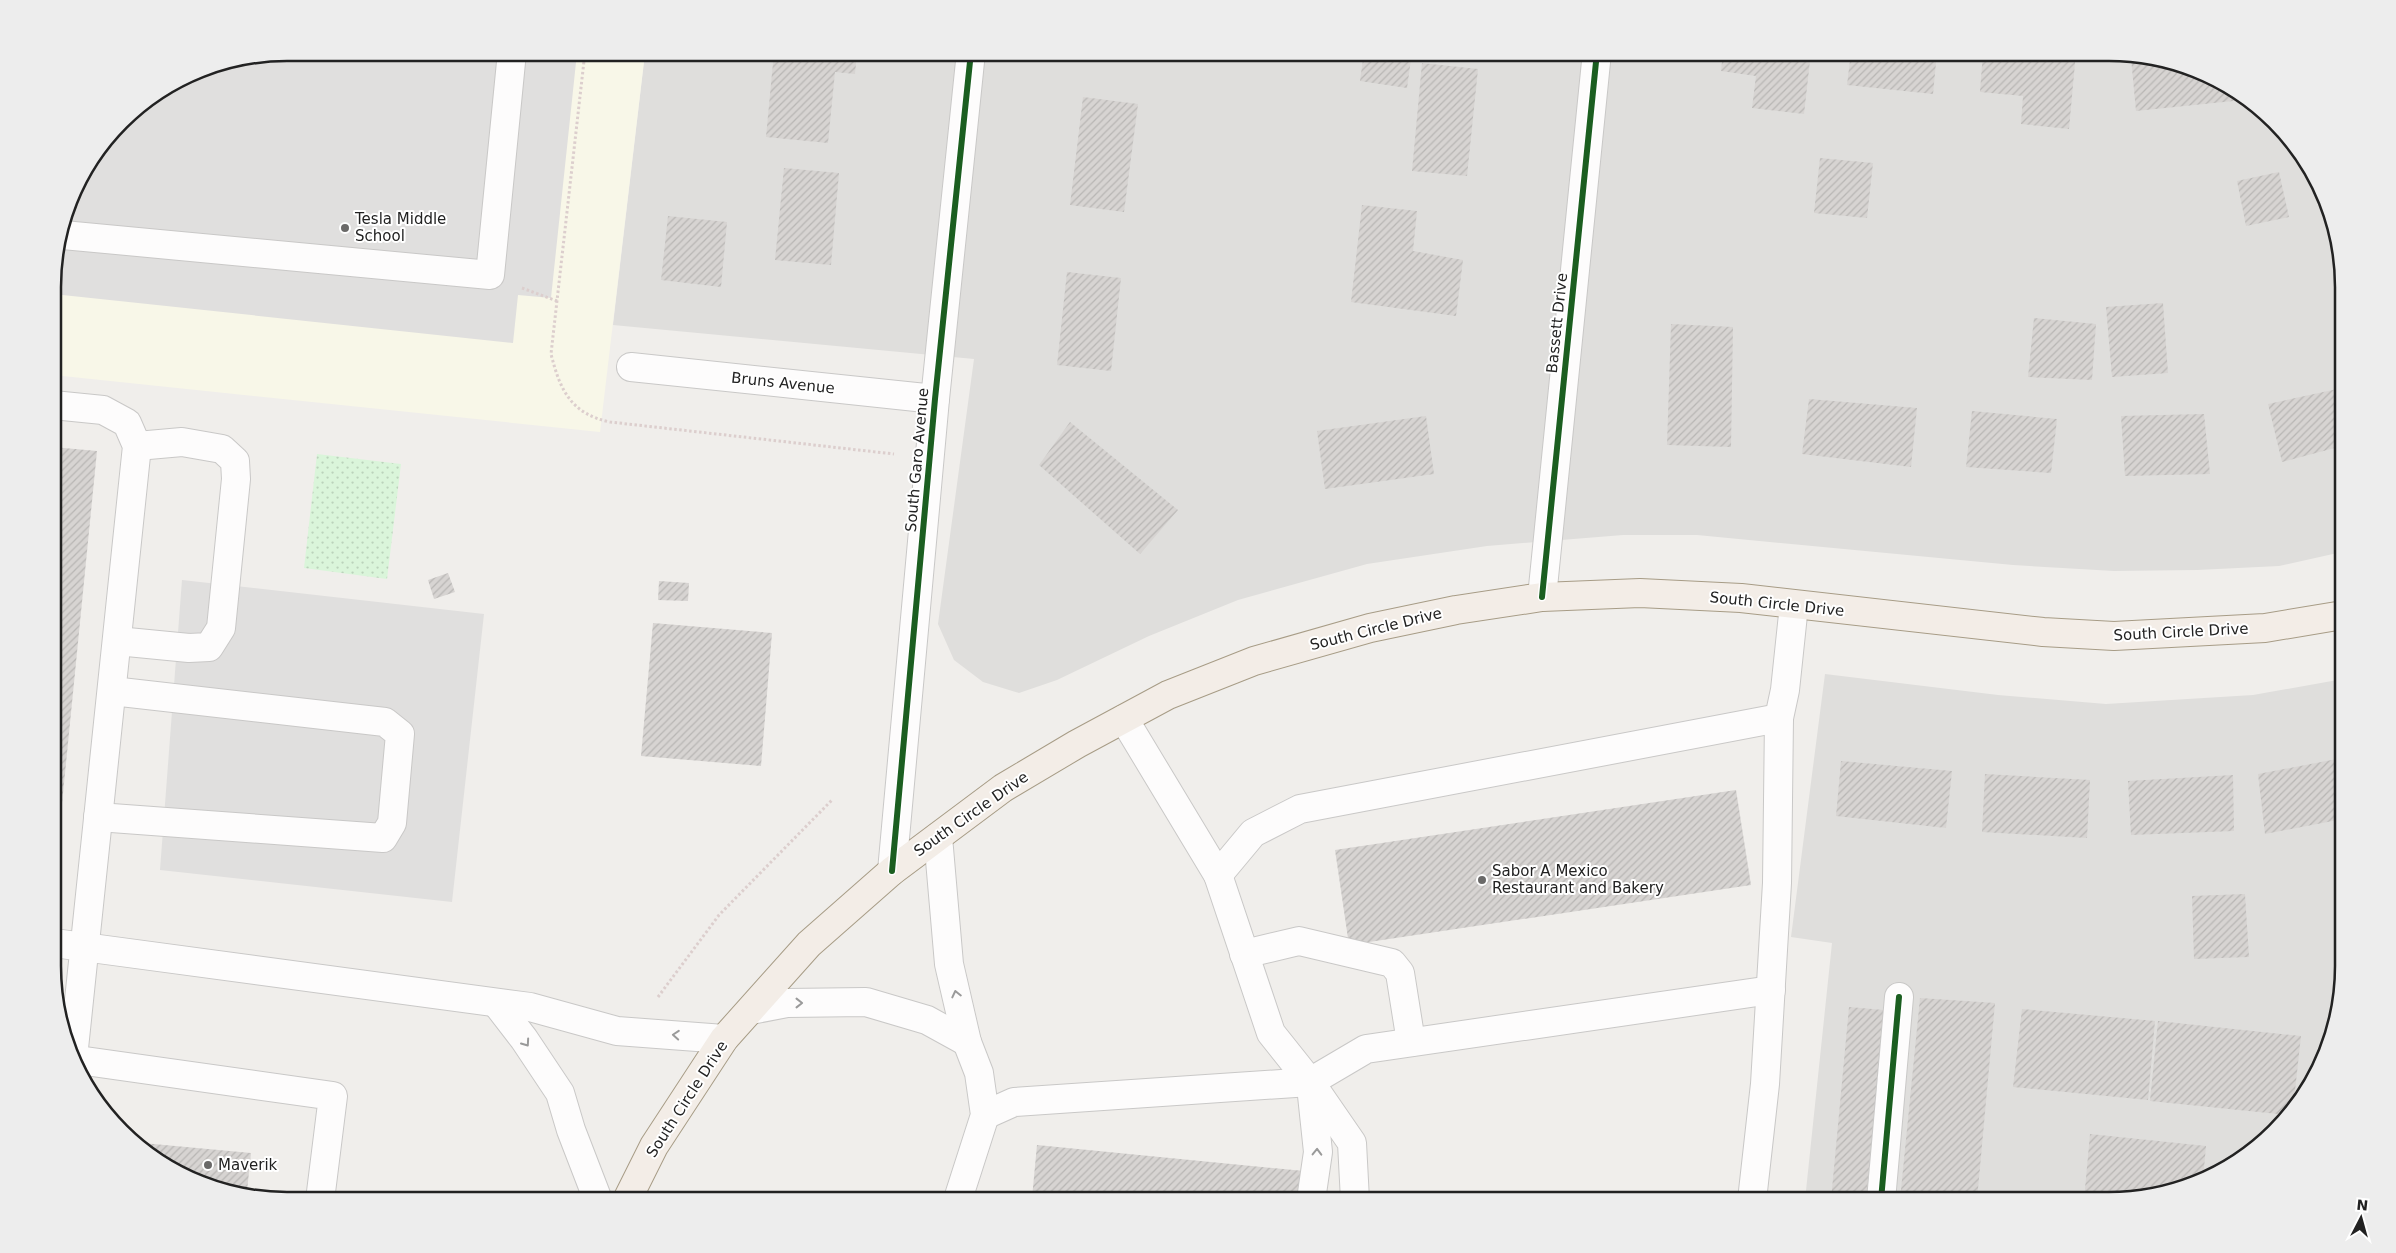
<svg xmlns="http://www.w3.org/2000/svg" width="2396" height="1253" font-family="'DejaVu Sans',sans-serif">
<style>
.residential{fill:#dfdedc}
.education{fill:#f8f7e8}
.park{fill:url(#park-dots)}
.parking{fill:#e0dfde}
.building{fill:url(#building-hatch)}
.lines{fill:none;stroke-linecap:round;stroke-linejoin:round}
.minor-casing{stroke:#c9c8c7;stroke-width:30}
.major-casing{stroke:#a79c86;stroke-width:30}
.path{stroke:#dccecd;stroke-width:3;stroke-dasharray:2.5 2.5;stroke-linecap:butt}
.minor{stroke:#fdfcfc;stroke-width:28}
.major{stroke:#f3ede7;stroke-width:28}
.cycleway-casing{stroke:#fff;stroke-width:9}
.cycleway{stroke:#1b5e20;stroke-width:6}
.oneway{stroke:#9a9a9a}
.poi-dot{fill:#6a6968;stroke:#fff;stroke-width:2}
.labels{text-anchor:middle;dominant-baseline:central;stroke-width:4;stroke-linejoin:round;paint-order:stroke}
.poi-label{font-size:15px;fill:#222;stroke:#fff;text-anchor:start}
.street-label{font-size:15px;fill:#222;stroke:#fff}
.rim{fill:none;stroke:#222;stroke-width:2.5}
</style>
<defs>
<pattern id="park-dots" width="8" height="8" patternUnits="userSpaceOnUse" patternTransform="scale(1.25)"><rect width="8" height="8" fill="#daf5da"/><path d="M2 2h.1M6 6h.1" fill="none" stroke="#bbd2bb" stroke-width="1.8" stroke-linecap="round"/></pattern>
<pattern id="building-hatch" width="6" height="6" patternUnits="userSpaceOnUse" patternTransform="scale(1.25)"><rect width="6" height="6" fill="#d7d4d2"/><path d="M-1 1l2-2M0 6l6-6M5 7l2-2" fill="none" stroke="#b8b6b4"/></pattern>
</defs>
<rect width="100%" height="100%" fill="#f0eeeb"/>
<g class="residential">
<path d="M 645,53 L 2109,53 L 2213,77 L 2264,111 L 2304,157 L 2342,257 L 2342,552 L 2279,566 L 2197,570 L 2114,571 L 2013,565 L 1697,535 L 1623,535 L 1487,546 L 1367,564 L 1238,600 L 1149,636 L 1057,680 L 1019,693 L 983,682 L 954,660 L 938,624 L 974,359 L 613,325 Z"/>
<path d="M 1825,674 L 1998,695 L 2106,704 L 2253,695 L 2343,679 L 2343,966 L 2319,1070 L 2285,1121 L 2239,1161 L 2184,1188 L 2124,1200 L 1805,1200 L 1832,943 L 1791,937 Z"/>
</g>
<path class="education" d="M 287,52 L 645,53 L 600,432 L 53,375 L 53,272 L 77,184 L 132,111 L 198,70 Z"/>
<path class="park" d="M 317,454 L 401,464 L 387,579 L 304,568 Z"/>
<g class="parking">
<path d="M 287,52 L 577,53 L 551,298 L 518,295 L 513,343 L 53,294 L 53,272 L 77,184 L 132,111 L 198,70 Z"/>
<path d="M 182,580 L 484,614 L 452,902 L 160,870 Z"/>
</g>
<g class="building">
<path d="M 774,52 L 857,52 L 855,74 L 835,72 L 828,143 L 766,137 Z"/>
<path d="M 1092,52 L 1141,52 L 1140,59 Z"/>
<path d="M 1364,52 L 1412,52 L 1407,88 L 1360,81 Z"/>
<path d="M 1723,52 L 1811,52 L 1804,114 L 1752,108 L 1756,76 L 1721,71 Z"/>
<path d="M 1851,52 L 1937,52 L 1933,94 L 1847,85 Z"/>
<path d="M 1983,52 L 2076,52 L 2069,129 L 2021,124 L 2023,96 L 1980,92 Z"/>
<path d="M 2131,58 L 2213,77 L 2243,97 L 2243,100 L 2136,111 Z"/>
<path d="M 1422,63 L 1478,69 L 1467,176 L 1412,171 Z"/>
<path d="M 1083,97 L 1138,104 L 1124,212 L 1070,205 Z"/>
<path d="M 1820,158 L 1873,163 L 1867,218 L 1814,213 Z"/>
<path d="M 784,168 L 839,173 L 831,265 L 775,260 Z"/>
<path d="M 2279,172 L 2289,217 L 2246,226 L 2237,181 Z"/>
<path d="M 1362,205 L 1417,211 L 1413,251 L 1463,260 L 1456,316 L 1351,302 Z"/>
<path d="M 668,216 L 727,222 L 721,287 L 661,280 Z"/>
<path d="M 1067,272 L 1121,278 L 1111,371 L 1057,365 Z"/>
<path d="M 2163,303 L 2168,373 L 2112,377 L 2106,307 Z"/>
<path d="M 2034,318 L 2096,324 L 2092,380 L 2028,377 Z"/>
<path d="M 1671,324 L 1733,327 L 1731,447 L 1667,445 Z"/>
<path d="M 2342,388 L 2342,446 L 2282,462 L 2268,404 Z"/>
<path d="M 1809,399 L 1917,408 L 1911,467 L 1802,454 Z"/>
<path d="M 1972,411 L 2057,419 L 2051,473 L 1966,467 Z"/>
<path d="M 2204,414 L 2210,474 L 2125,476 L 2121,416 Z"/>
<path d="M 1426,416 L 1434,474 L 1325,489 L 1317,431 Z"/>
<path d="M 1070,422 L 1178,510 L 1140,554 L 1039,465 Z"/>
<path d="M 53,447 L 97,451 L 56,864 L 54,864 Z"/>
<path d="M 448,573 L 455,592 L 434,599 L 428,580 Z"/>
<path d="M 659,581 L 689,583 L 688,601 L 658,600 Z"/>
<path d="M 653,623 L 772,633 L 761,766 L 641,756 Z"/>
<path d="M 2337,759 L 2343,788 L 2343,819 L 2265,834 L 2258,774 Z"/>
<path d="M 1841,761 L 1952,771 L 1946,828 L 1836,816 Z"/>
<path d="M 1985,774 L 2090,780 L 2087,838 L 1982,832 Z"/>
<path d="M 2233,775 L 2234,831 L 2131,835 L 2128,781 Z"/>
<path d="M 1736,790 L 1751,885 L 1349,945 L 1335,850 Z"/>
<path d="M 2245,894 L 2249,957 L 2194,959 L 2192,896 Z"/>
<path d="M 1920,998 L 1995,1003 L 1977,1200 L 1900,1200 Z"/>
<path d="M 1849,1007 L 1884,1010 L 1866,1200 L 1831,1200 Z"/>
<path d="M 2022,1009 L 2155,1021 L 2148,1100 L 2013,1087 Z"/>
<path d="M 2158,1021 L 2301,1036 L 2293,1109 L 2289,1115 L 2150,1101 Z"/>
<path d="M 2090,1134 L 2206,1146 L 2203,1179 L 2184,1188 L 2124,1200 L 2084,1200 Z"/>
<path d="M 132,1142 L 251,1153 L 247,1191 L 183,1176 Z"/>
<path d="M 1037,1145 L 1304,1171 L 1302,1195 L 1338,1198 L 1338,1200 L 1020,1200 L 1020,1198 L 1032,1198 Z"/>
</g>
<g class="lines">
<defs>
<g id="minor">
<path d="M 63,235 L 490,275 L 512,52"/>
<path d="M 631,367 L 935,399"/>
<path d="M 53,405 L 103,410 L 127,423 L 137,446 L 74,1048"/>
<path d="M 1542,597 L 1597,52"/>
<path d="M 117,641 L 189,648 L 209,647 L 221,628 L 236,479 L 235,461 L 222,449 L 182,442 L 137,446"/>
<path d="M 1124,719 L 1218,875 L 1271,1033 L 1310,1082 L 1352,1143 L 1355,1200"/>
<path d="M 98,817 L 383,838 L 392,823 L 400,734 L 385,722 L 112,691"/>
<path d="M 938,837 L 949,964 L 967,1042 L 979,1073 L 985,1115 L 958,1199"/>
<path d="M 892,871 L 935,399 L 971,52"/>
<path d="M 1218,875 L 1253,833 L 1300,809 L 1779,718 L 1785,690 L 1794,605"/>
<path d="M 54,943 L 530,1007 L 617,1031 L 724,1039"/>
<path d="M 1244,954 L 1299,941 L 1392,963 L 1400,973 L 1411,1042"/>
<path d="M 497,1004 L 524,1039 L 560,1093 L 571,1130 L 598,1200"/>
<path d="M 751,1010 L 787,1003 L 866,1002 L 927,1020 L 967,1042"/>
<path d="M 78,1060 L 333,1096 L 320,1200"/>
<path d="M 1311,1086 L 1318,1152 L 1311,1200"/>
<path d="M 985,1115 L 1014,1102 L 1310,1082 L 1366,1049 L 1771,990"/>
<path d="M 1752,1200 L 1765,1084 L 1777,883 L 1779,718"/>
<path d="M 1881,1200 L 1899,997"/>
</g>
<path id="major" d="M 627,1200 L 654,1146 L 724,1039 L 809,944 L 892,871 L 1003,788 L 1077,744 L 1168,695 L 1254,661 L 1370,628 L 1456,610 L 1542,597 L 1640,593 L 1741,598 L 2043,632 L 2114,636 L 2265,628 L 2343,615"/>
</defs>
<use href="#minor" class="minor-casing"/>
<use href="#major" class="major-casing"/>
<g class="path">
<path d="M 585,52 L 551,354 C 560,390 571,414 610,422 L 894,454"/>
<path d="M 522,288 L 557,301"/>
<path d="M 658,997 L 719,915 L 832,800"/>
</g>
<use href="#minor" class="minor"/>
<use href="#major" class="major"/>
<defs>
<g id="cycleway">
<path d="M 1542,597 L 1597,52"/>
<path d="M 892,871 L 935,399 L 971,52"/>
<path d="M 1881,1200 L 1899,997"/>
</g>
</defs>
<use href="#cycleway" class="cycleway-casing"/>
<use href="#cycleway" class="cycleway"/>
</g>
<defs><path id="oneway-chevron" d="M-2-3.5L2.5 0L-2 3.5" fill="none" stroke-width="1.6" stroke-linecap="round" stroke-linejoin="round" transform="scale(1.25)"/></defs>
<g class="oneway">
<use href="#oneway-chevron" transform="translate(956 994) rotate(-103)"/>
<use href="#oneway-chevron" transform="translate(799 1003)"/>
<use href="#oneway-chevron" transform="translate(676 1035) rotate(-176)"/>
<use href="#oneway-chevron" transform="translate(526 1043) rotate(55)"/>
<use href="#oneway-chevron" transform="translate(1317 1152) rotate(-89)"/>
</g>
<g class="poi-dot">
<circle cx="345" cy="228" r="5"/>
<circle cx="1482" cy="880" r="5"/>
<circle cx="208" cy="1165" r="5"/>
</g>
<g class="labels">
<g class="poi-label">
<text x="355" y="219">Tesla Middle<tspan x="355" dy="17">School</tspan></text>
<text x="1492" y="871">Sabor A Mexico<tspan x="1492" dy="17">Restaurant and Bakery</tspan></text>
<text x="218" y="1165">Maverik</text>
</g>
<g class="street-label">
<text transform="translate(1557 323) rotate(-84)">Bassett Drive</text>
<text transform="translate(783 383) rotate(6)">Bruns Avenue</text>
<text transform="translate(917 460) rotate(-85)">South Garo Avenue</text>
<text transform="translate(1777 604) rotate(6)">South Circle Drive</text>
<text transform="translate(1376 629) rotate(-14)">South Circle Drive</text>
<text transform="translate(2181 632) rotate(-3)">South Circle Drive</text>
<text transform="translate(971 814) rotate(-35)">South Circle Drive</text>
<text transform="translate(687 1099) rotate(-57)">South Circle Drive</text>
</g>
</g>
<path d="M0 0H2396V1253H0ZM287 61H2109A226 226 0 0 1 2335 287V966A226 226 0 0 1 2109 1192H287A226 226 0 0 1 61 966V287A226 226 0 0 1 287 61Z" fill="#ededed" fill-rule="evenodd"/>
<path class="rim" d="M287 61H2109A226 226 0 0 1 2335 287V966A226 226 0 0 1 2109 1192H287A226 226 0 0 1 61 966V287A226 226 0 0 1 287 61Z"/>
<g transform="translate(2361 1218) rotate(6)" stroke="#ffffff" stroke-width="4" paint-order="stroke">
<path d="M0-4L9 19L0 12L-9 19Z" fill="#222222"/>
<text y="-8" font-size="14" font-weight="bold" text-anchor="middle" fill="#222222">N</text>
</g>
</svg>
